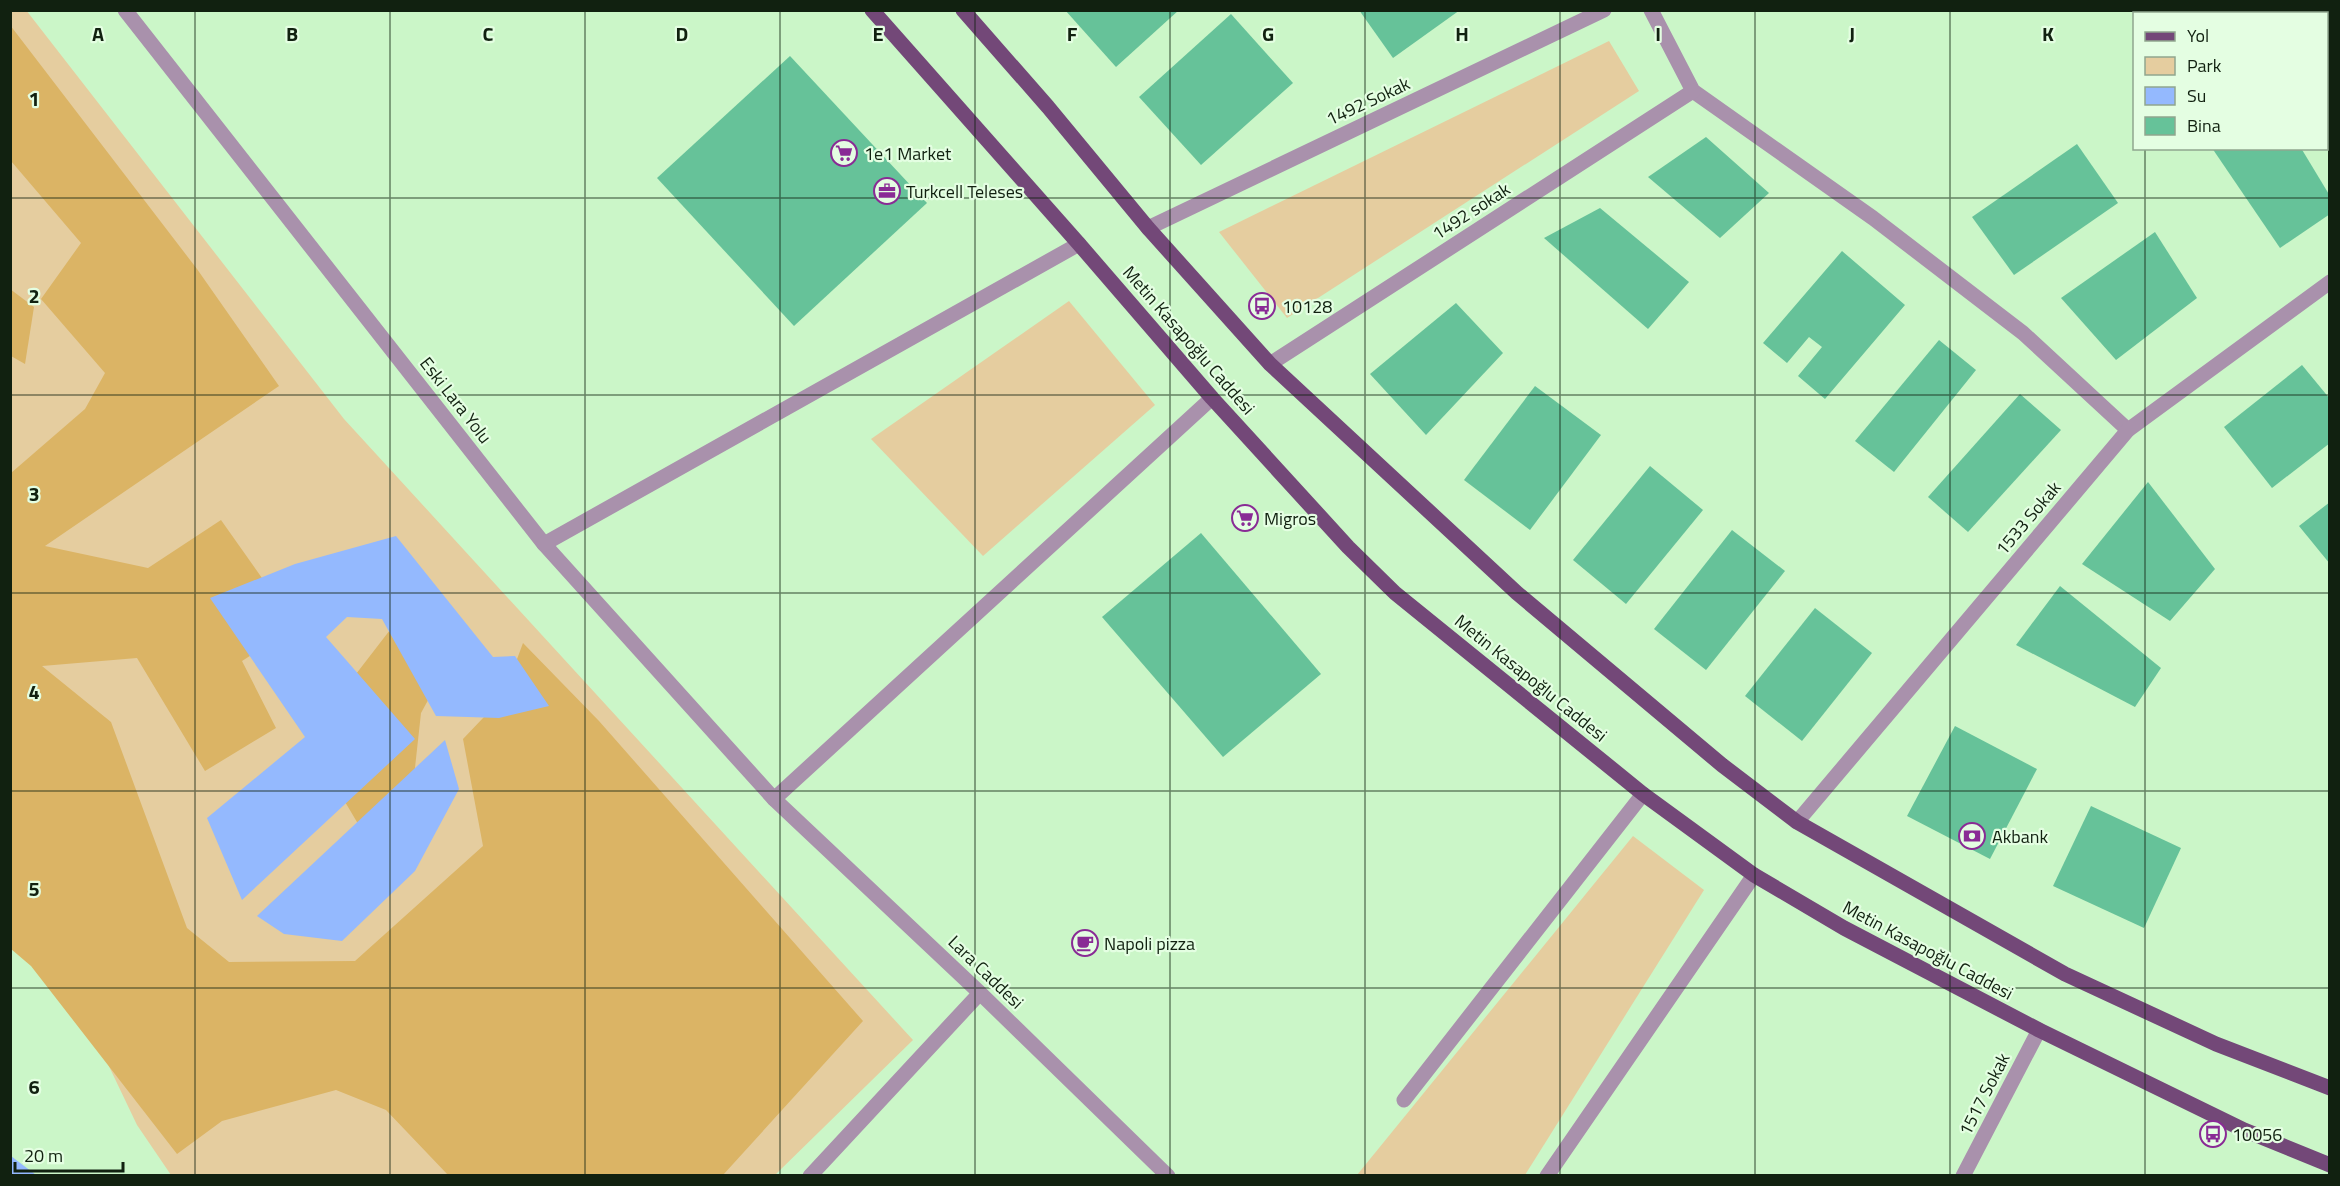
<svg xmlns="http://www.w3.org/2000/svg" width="2340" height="1186" font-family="'Titillium Web',sans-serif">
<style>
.green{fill:#e5cd9f}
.forest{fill:#dbb465}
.water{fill:#94b9fe}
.building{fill:#66c299}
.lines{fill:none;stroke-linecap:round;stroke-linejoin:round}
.minor{stroke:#a991ac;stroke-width:15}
.major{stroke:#734878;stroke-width:15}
.grid{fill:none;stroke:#112110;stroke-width:1.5;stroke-opacity:0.55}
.labels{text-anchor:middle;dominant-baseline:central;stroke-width:4.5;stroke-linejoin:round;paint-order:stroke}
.street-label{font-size:18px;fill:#112110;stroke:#e4fee2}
.poi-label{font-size:18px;fill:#112110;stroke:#e4fee2;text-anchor:start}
.grid-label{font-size:20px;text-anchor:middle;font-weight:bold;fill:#112110;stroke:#e4fee2;stroke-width:4.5;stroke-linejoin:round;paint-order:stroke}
</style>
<rect width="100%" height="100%" fill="#cbf6c8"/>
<g class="green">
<path d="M 26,10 L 344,419 L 913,1040 L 775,1175 L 171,1175 L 137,1125 L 11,861 L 10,11 Z"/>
<path d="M 1609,41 L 1639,91 L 1287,318 L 1219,232 Z"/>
<path d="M 1069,301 L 1155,405 L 983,556 L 871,439 Z"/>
<path d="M 1633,836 L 1704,890 L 1525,1175 L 1357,1175 Z"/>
</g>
<g class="forest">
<path d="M 10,25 L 197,269 L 279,386 L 45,546 L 148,568 L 221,520 L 296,626 L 242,661 L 276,728 L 205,771 L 137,658 L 42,666 L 111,722 L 187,928 L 229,962 L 355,961 L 483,846 L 463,739 L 503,697 L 523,643 L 599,721 L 863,1021 L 723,1175 L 448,1175 L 386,1110 L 336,1090 L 222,1121 L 177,1154 L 31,966 L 11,949 L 11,473 L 85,409 L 105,373 L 41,299 L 81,243 L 11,161 Z"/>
<path d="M 10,289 L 34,307 L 25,364 L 11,356 Z"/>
<path d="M 400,617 L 444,671 L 421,713 L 412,795 L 370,844 L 322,763 L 319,722 Z"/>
</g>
<g class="water">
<path d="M 396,536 L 493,657 L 515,656 L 549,706 L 499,718 L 436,716 L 382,619 L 347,617 L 326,637 L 415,739 L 242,900 L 207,818 L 305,737 L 210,598 L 295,564 Z"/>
<path d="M 445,740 L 459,789 L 415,871 L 342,941 L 284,934 L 257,916 Z"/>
<path d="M 10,1156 L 11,1156 L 36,1175 L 11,1175 Z"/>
</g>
<g class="building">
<path d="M 1065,10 L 1179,10 L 1116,67 Z"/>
<path d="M 1359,10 L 1460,10 L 1393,58 Z"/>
<path d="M 1231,14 L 1293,83 L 1201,165 L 1139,97 Z"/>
<path d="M 2330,31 L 2330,118 L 2326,114 L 2326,33 Z"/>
<path d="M 790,56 L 927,203 L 794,326 L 657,178 Z"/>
<path d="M 1706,137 L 1769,193 L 1720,238 L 1648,177 Z"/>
<path d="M 2077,144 L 2118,203 L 2014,275 L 1972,217 Z"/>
<path d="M 2212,148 L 2301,148 L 2330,196 L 2330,214 L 2280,248 Z"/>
<path d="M 1600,208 L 1689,282 L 1648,329 L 1544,238 Z"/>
<path d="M 2155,232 L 2197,298 L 2116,360 L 2061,298 Z"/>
<path d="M 1842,251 L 1905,305 L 1825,399 L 1798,376 L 1822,347 L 1809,337 L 1787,363 L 1763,343 Z"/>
<path d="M 1456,303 L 1503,353 L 1426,435 L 1370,374 Z"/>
<path d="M 1939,340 L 1976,370 L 1894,472 L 1855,441 Z"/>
<path d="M 2302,365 L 2330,399 L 2330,443 L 2272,488 L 2224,427 Z"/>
<path d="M 1535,386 L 1601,435 L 1530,530 L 1464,480 Z"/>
<path d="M 2020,394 L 2061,430 L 1968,532 L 1928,497 Z"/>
<path d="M 1650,466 L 1703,510 L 1626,604 L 1573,560 Z"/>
<path d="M 2148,482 L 2215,569 L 2170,621 L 2082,564 Z"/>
<path d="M 2330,502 L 2330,564 L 2299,526 Z"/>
<path d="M 1732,530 L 1785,571 L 1706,670 L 1654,629 Z"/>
<path d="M 1201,533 L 1321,674 L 1223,757 L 1102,617 Z"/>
<path d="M 2060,586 L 2161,668 L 2135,707 L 2016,645 Z"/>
<path d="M 1815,608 L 1872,653 L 1802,741 L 1745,696 Z"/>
<path d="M 1955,726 L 2037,769 L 1990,859 L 1907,816 Z"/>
<path d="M 2091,806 L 2181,848 L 2144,928 L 2053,886 Z"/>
</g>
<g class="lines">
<g class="minor">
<path d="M 125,10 L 544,544 L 774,799 L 980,993 L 1168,1176"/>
<path d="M 1651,10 L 1693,91 L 1873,218 L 2023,333 L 2128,430"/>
<path d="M 1148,228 L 1604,10"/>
<path d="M 1270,364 L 1693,91"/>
<path d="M 544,544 L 1079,244"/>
<path d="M 774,799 L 1212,398"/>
<path d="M 1797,822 L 2128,430 L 2330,282"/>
<path d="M 1404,1100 L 1643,794"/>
<path d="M 810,1176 L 980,993"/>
<path d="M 1547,1176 L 1754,875"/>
<path d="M 1963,1176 L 2039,1030"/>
</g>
<g class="major">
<path d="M 872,10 L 1079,244 L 1212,398 L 1348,547 L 1395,593 L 1643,794 L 1754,875 L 1844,928 L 2039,1030 L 2244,1130 L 2330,1165"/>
<path d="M 963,10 L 1048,107 L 1148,228 L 1270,364 L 1517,593 L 1722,765 L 1797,822 L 2065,974 L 2216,1044 L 2330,1088"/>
</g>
</g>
<path class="grid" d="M 195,10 L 195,1176M 390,10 L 390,1176M 585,10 L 585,1176M 780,10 L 780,1176M 975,10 L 975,1176M 1170,10 L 1170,1176M 1365,10 L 1365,1176M 1560,10 L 1560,1176M 1755,10 L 1755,1176M 1950,10 L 1950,1176M 2145,10 L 2145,14M 2145,148 L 2145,1176M 10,198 L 2330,198M 10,395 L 2330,395M 10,593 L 2330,593M 10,791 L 2330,791M 10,988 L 2330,988"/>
<defs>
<symbol id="supermarket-ring" viewBox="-11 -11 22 22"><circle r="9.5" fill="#e4fee2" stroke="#892b95" stroke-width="1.5"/><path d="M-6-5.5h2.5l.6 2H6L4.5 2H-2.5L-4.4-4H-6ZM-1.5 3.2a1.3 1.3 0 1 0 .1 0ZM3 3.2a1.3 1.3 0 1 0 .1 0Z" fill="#892b95"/></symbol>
<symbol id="office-ring" viewBox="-11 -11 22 22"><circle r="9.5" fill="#e4fee2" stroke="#892b95" stroke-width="1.5"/><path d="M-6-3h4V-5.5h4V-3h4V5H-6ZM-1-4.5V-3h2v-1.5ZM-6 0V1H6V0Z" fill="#892b95"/></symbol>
<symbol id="bus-ring" viewBox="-11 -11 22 22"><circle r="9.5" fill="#e4fee2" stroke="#892b95" stroke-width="1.5"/><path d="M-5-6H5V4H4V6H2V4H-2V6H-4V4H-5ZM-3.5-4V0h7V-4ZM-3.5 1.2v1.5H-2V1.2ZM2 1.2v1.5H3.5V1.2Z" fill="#892b95"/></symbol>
<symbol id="bank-ring" viewBox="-11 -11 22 22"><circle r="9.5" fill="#e4fee2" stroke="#892b95" stroke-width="1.5"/><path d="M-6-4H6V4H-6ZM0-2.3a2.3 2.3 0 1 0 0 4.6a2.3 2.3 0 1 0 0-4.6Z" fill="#892b95"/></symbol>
<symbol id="cafe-ring" viewBox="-11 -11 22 22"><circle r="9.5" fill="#e4fee2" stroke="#892b95" stroke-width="1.5"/><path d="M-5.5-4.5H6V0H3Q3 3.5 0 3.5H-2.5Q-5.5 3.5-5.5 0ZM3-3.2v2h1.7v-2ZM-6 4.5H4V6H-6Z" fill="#892b95"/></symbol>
</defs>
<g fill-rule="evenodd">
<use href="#supermarket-ring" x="829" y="138" width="30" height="30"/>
<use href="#office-ring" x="872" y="176" width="30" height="30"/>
<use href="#bus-ring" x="1247" y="291" width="30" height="30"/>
<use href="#supermarket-ring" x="1230" y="503" width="30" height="30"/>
<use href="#bank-ring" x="1957" y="821" width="30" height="30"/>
<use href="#cafe-ring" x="1070" y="928" width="30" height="30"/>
<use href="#bus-ring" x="2198" y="1119" width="30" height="30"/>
</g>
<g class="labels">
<g class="street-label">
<text transform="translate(1368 101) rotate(-25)">1492 Sokak</text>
<text transform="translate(1471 211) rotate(-33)">1492 sokak</text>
<text transform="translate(1189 340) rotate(49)">Metin Kasapoğlu Caddesi</text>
<text transform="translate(456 400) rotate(52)">Eski Lara Yolu</text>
<text transform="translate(2028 518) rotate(-50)">1533 Sokak</text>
<text transform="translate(1531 678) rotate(39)">Metin Kasapoğlu Caddesi</text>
<text transform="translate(1928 950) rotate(28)">Metin Kasapoğlu Caddesi</text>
<text transform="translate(986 972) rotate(44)">Lara Caddesi</text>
<text transform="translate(1984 1094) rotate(-63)">1517 Sokak</text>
</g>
<g class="poi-label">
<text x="864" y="153">1e1 Market</text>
<text x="906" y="191">Turkcell Teleses</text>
<text x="1282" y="306">10128</text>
<text x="1264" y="518">Migros</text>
<text x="1992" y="836">Akbank</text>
<text x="1104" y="943">Napoli pizza</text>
<text x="2232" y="1134">10056</text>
</g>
</g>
<g class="grid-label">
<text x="98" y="41">A</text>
<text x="292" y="41">B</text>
<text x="488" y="41">C</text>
<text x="682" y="41">D</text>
<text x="878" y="41">E</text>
<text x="1072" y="41">F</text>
<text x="1268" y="41">G</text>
<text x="1462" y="41">H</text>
<text x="1658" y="41">I</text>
<text x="1852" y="41">J</text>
<text x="2048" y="41">K</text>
<text x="34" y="106">1</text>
<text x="34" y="303">2</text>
<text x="34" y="501">3</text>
<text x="34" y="699">4</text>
<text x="34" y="896">5</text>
<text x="34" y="1094">6</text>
</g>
<rect width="2340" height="1186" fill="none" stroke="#112110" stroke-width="24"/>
<rect x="2133" y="12" width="195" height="138" fill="#e4fee2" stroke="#90a68e" stroke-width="1.5"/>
<rect x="2145" y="32" width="30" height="9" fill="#734878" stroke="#90a68e" stroke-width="1.5"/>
<text x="2187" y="42" font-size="18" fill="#112110">Yol</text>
<rect x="2145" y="57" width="30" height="18" fill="#e5cd9f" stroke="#90a68e" stroke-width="1.5"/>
<text x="2187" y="72" font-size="18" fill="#112110">Park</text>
<rect x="2145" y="87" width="30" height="18" fill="#94b9fe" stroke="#90a68e" stroke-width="1.5"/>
<text x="2187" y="102" font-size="18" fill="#112110">Su</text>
<rect x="2145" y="117" width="30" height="18" fill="#66c299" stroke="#90a68e" stroke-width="1.5"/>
<text x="2187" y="132" font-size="18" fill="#112110">Bina</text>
<path d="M15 1162v9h108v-9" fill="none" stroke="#112110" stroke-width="3"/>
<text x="24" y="1162" font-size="18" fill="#112110" stroke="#e4fee2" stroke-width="4.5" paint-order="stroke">20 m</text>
</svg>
